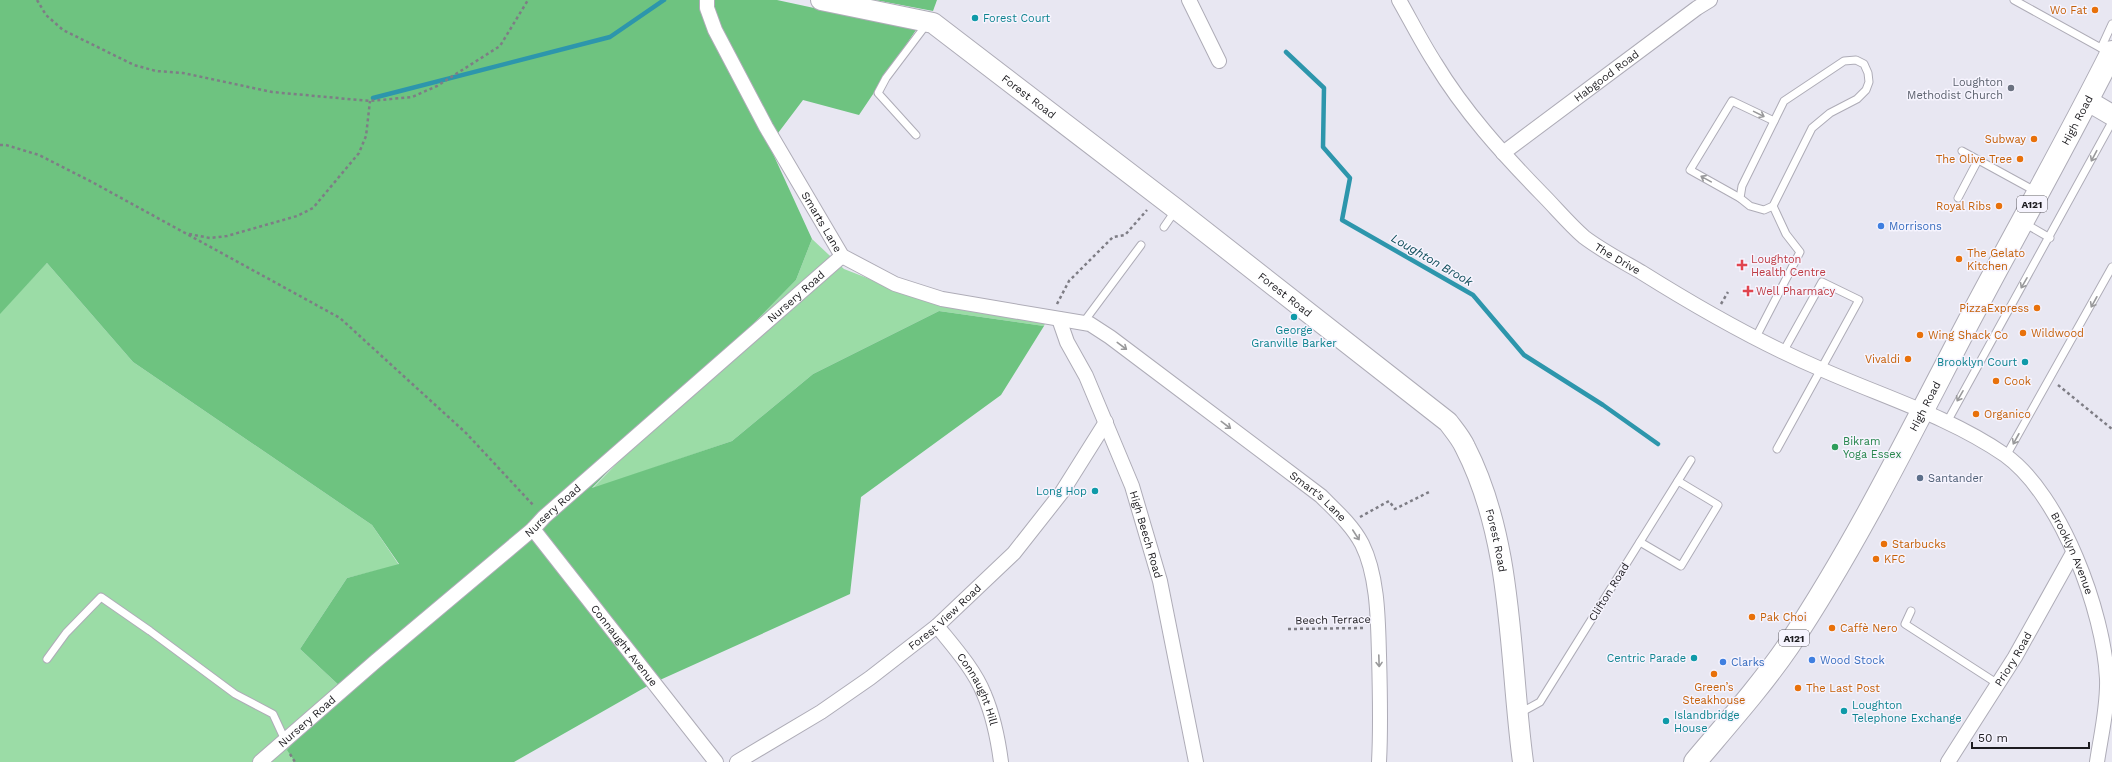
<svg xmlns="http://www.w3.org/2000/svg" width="2112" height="762" font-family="'Work Sans',sans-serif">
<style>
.green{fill:#9bdca6}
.forest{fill:#6ec380}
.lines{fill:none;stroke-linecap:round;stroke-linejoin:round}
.stream{stroke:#2d96ac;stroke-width:4.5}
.lane-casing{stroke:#aeacb7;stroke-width:9}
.street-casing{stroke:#aeacb7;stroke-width:16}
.secondary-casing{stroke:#aeacb7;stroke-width:22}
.primary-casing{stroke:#aeacb7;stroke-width:24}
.path{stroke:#7e7d85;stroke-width:2.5;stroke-dasharray:3 3;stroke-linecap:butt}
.lane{stroke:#fff;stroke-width:7}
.street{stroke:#fff;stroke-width:14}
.secondary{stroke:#fff;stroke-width:20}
.primary{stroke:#fff;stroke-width:22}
.oneway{stroke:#99999b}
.food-dot{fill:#e8710a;stroke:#f6f4fe;stroke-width:1.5}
.culture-dot{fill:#0f9aa8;stroke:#f6f4fe;stroke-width:1.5}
.worship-dot{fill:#6b7280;stroke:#f6f4fe;stroke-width:1.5}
.shop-dot{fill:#3f7fe0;stroke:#f6f4fe;stroke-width:1.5}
.health-dot{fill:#e0444e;stroke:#f6f4fe;stroke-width:1.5}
.leisure-dot{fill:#2e9e5b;stroke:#f6f4fe;stroke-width:1.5}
.service-dot{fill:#5c6f8a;stroke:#f6f4fe;stroke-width:1.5}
.labels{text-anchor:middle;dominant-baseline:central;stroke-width:3;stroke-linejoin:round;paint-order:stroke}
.shield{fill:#f6f4fe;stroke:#5e5d63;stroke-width:1}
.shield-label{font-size:10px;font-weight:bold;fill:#1d1c20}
.food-label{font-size:11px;fill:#c56008;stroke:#f6f4fe;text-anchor:start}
.culture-label{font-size:11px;fill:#0d838f;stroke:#f6f4fe;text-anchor:start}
.street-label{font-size:11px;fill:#1d1c20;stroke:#f6f4fe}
.worship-label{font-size:11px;fill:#5b616d;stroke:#f6f4fe;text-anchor:end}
.shop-label{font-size:11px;fill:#366cbe;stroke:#f6f4fe;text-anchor:start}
.health-label{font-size:11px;fill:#be3a42;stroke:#f6f4fe;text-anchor:start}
.leisure-label{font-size:11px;fill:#27864d;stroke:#f6f4fe;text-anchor:start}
.service-label{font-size:11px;fill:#4e5e75;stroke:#f6f4fe;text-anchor:start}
.water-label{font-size:12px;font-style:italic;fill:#114e5b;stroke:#f6f4fe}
</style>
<rect width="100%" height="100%" fill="#e8e7f2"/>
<g class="green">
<path d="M 812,239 L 844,269 L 880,283 L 1047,319 L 1044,326 L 939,311 L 813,374 L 732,441 L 592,489 L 796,280 Z"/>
<path d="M 47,263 L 133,362 L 372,525 L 399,565 L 347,578 L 300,649 L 343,689 L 296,762 L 0,762 L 0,313 Z"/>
</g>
<g class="forest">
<path d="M 0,0 L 777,0 L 916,30 L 859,115 L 803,100 L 769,145 L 812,239 L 796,280 L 592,488 L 732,441 L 813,374 L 939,311 L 1044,326 L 1001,395 L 861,497 L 850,594 L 651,684 L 514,762 L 295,762 L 287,750 L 343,689 L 300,649 L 347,578 L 399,564 L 372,525 L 133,362 L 47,263 L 0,314 Z"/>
<path d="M 875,0 L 937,0 L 933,11 Z"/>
</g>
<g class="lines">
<g class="stream">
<path d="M 1286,52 L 1324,88 L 1323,147 L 1350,178 L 1342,220 L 1473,295 L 1524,355 L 1603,405 L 1658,444"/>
<path d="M 373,98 L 610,37 L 664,0"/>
</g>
<defs>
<g id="lane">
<path d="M 2014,0 L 2110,53"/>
<path d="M 2101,48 L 2112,24"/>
<path d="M 1856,60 L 1864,64 L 1868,73 L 1869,82 L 1866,90 L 1857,99 L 1830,113 L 1812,128 L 1773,206 L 1764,210 L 1750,206 L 1740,198 L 1742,186 L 1784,101 L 1844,61 Z"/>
<path d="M 916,135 L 878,93 L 886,78 L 926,25"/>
<path d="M 1962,151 L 2035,191"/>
<path d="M 1740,198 L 1690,170 L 1732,101 L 1774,121"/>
<path d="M 1958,198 L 1978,160"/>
<path d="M 2024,223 L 2050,238"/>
<path d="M 1164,227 L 1175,211"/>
<path d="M 1083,323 L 1141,245"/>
<path d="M 1755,339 L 1800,252 L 1786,234 L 1773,206"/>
<path d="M 1947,422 L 2112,122"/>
<path d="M 1777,449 L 1859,300 L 1822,282 L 1783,352"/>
<path d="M 2006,456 L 2112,267"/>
<path d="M 1640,542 L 1681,566 L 1718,505 L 1678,481"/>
<path d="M 1911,611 L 1905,624 L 1998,684"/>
<path d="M 47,659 L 66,633 L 101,597 L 150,631 L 235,694 L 273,714 L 285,740"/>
<path d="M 1520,713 L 1540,702 L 1691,460"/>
</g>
<g id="street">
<path id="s1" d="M 707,0 L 707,8 L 715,30 L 766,127 L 842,256 L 895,284 L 942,299 L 1090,324 L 1110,337 L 1321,496 C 1336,511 1352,525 1362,544 C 1378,576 1378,621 1379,655 C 1380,691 1381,726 1379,762"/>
<path d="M 1189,0 L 1219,61"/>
<path id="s2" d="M 1399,0 C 1411,21 1422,43 1435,63 C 1464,111 1502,153 1541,193 C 1555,207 1569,224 1584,237 C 1601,250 1622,261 1641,272 C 1700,309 1759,343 1823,370 C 1884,397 1950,417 2005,455 C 2061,495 2104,612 2107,679 C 2108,706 2101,735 2097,762"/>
<path id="s3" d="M 1503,153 L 1697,8 L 1710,0"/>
<path id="s4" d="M 1059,319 L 1067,342 L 1086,376 L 1132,486 L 1160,581 L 1196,762"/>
<path id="s5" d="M 533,529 L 716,762"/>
<path id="s6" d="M 937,626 C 953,646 974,669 984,694 C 993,715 998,739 1001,762"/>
<path id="s7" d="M 260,762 L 376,661 L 533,529 L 544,517 L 842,256"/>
<path id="s8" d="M 737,762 L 821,712 L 870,678 L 937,626 L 1014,553 L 1062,492 L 1106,422"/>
<path id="s9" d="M 1948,762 L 2015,657 L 2073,553"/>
</g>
<g id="secondary">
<path id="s10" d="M 821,0 L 933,23 L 1176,209 L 1448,422 C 1454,430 1461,438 1465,447 C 1514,542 1509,659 1523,762"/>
<path d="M 2088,101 L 2112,115"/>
</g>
<g id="primary">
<path id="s11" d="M 1695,762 C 1727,724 1761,686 1789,645 C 1858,541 1912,430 1970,319 C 2017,230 2067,142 2112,52"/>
</g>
</defs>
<use href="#lane" class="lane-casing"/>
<use href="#street" class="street-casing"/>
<use href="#secondary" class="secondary-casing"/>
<use href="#primary" class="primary-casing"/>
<g class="path">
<path d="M 37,0 L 46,15 L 63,30 L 134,65 L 156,71 L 183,73 L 272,92 L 370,101 L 412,97 L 437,86 L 500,46 L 528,0"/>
<path d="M 0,145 L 6,145 L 39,155 L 92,182 L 340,318 L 466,433 L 534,506"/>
<path d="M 189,234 L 210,238 L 227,236 L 297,216 L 313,208 L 359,153 L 366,136 L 370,101"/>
<path d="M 1057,304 L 1069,281 L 1113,237 L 1125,235 L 1147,210"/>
<path d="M 1721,304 L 1728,292"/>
<path d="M 2058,385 L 2112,429"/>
<path d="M 1360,517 L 1389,501 L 1395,509 L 1429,492"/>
<path d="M 1288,629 L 1364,628"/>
<path d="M 290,754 L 295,762"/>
</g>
<use href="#lane" class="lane"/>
<use href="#street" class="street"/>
<use href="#secondary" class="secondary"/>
<use href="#primary" class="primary"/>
</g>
<defs><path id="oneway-shaft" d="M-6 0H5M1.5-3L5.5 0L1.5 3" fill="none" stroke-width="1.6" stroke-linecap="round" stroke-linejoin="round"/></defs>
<g class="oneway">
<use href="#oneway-shaft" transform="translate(1759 114) rotate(26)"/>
<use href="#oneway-shaft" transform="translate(2094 156) rotate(118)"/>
<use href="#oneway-shaft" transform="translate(1706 179) rotate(-151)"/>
<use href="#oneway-shaft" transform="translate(2024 283) rotate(120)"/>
<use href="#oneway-shaft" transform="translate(2094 302) rotate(119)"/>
<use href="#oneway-shaft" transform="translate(1122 346) rotate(37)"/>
<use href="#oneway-shaft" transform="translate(1960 396) rotate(120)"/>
<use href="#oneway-shaft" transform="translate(1226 425) rotate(37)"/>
<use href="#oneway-shaft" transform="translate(2016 439) rotate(119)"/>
<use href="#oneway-shaft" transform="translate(1356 535) rotate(57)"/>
<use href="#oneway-shaft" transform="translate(1379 661) rotate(88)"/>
</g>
<g class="food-dot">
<circle cx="2095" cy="10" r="4"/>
<circle cx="2034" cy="139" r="4"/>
<circle cx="2020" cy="159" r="4"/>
<circle cx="1999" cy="206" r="4"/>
<circle cx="1959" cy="259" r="4"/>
<circle cx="2037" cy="308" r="4"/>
<circle cx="2023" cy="333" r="4"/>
<circle cx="1920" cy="335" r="4"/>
<circle cx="1908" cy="359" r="4"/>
<circle cx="1996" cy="381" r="4"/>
<circle cx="1976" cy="414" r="4"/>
<circle cx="1884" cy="544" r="4"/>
<circle cx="1876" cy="559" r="4"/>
<circle cx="1752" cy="617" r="4"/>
<circle cx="1832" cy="628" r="4"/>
<circle cx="1714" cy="674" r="4"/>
<circle cx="1798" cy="688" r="4"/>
</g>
<g class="culture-dot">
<circle cx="975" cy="18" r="4"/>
<circle cx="1294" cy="317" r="4"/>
<circle cx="2025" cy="362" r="4"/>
<circle cx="1095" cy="491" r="4"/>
<circle cx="1694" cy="658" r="4"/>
<circle cx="1844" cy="711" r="4"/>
<circle cx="1666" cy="721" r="4"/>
</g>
<circle class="worship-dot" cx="2011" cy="88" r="4"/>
<g class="shop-dot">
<circle cx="1881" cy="226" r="4"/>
<circle cx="1812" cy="660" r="4"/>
<circle cx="1723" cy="662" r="4"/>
</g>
<g class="health-dot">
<path d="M1740 259h4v4h4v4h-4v4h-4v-4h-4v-4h4z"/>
<path d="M1746 285h4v4h4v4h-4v4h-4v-4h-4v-4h4z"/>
</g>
<circle class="leisure-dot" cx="1835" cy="447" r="4"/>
<circle class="service-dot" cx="1920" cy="478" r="4"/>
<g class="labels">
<g class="shield">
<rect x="2017" y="196" width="30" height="16" rx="3"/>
<rect x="1779" y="630" width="30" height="16" rx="3"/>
</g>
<g class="shield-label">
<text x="2032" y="204">A121</text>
<text x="1794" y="638">A121</text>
</g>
<g class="food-label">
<text x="2087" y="10" text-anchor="end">Wo Fat</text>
<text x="2026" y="139" text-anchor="end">Subway</text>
<text x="2012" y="159" text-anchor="end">The Olive Tree</text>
<text x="1991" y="206" text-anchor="end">Royal Ribs</text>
<text x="1967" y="253">The Gelato<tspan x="1967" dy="13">Kitchen</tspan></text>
<text x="2029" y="308" text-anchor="end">PizzaExpress</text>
<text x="2031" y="333">Wildwood</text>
<text x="1928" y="335">Wing Shack Co</text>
<text x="1900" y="359" text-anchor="end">Vivaldi</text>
<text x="2004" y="381">Cook</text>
<text x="1984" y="414">Organico</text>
<text x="1892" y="544">Starbucks</text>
<text x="1884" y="559">KFC</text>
<text x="1760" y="617">Pak Choi</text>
<text x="1840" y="628">Caffè Nero</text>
<text x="1714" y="687" text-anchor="middle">Green’s<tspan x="1714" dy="13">Steakhouse</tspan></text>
<text x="1806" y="688">The Last Post</text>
</g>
<g class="culture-label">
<text x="983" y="18">Forest Court</text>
<text x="1294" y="330" text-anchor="middle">George<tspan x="1294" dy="13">Granville Barker</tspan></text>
<text x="2017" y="362" text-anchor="end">Brooklyn Court</text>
<text x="1087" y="491" text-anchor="end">Long Hop</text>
<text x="1686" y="658" text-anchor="end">Centric Parade</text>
<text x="1852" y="705">Loughton<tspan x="1852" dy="13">Telephone Exchange</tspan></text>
<text x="1674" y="715">Islandbridge<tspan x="1674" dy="13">House</tspan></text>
</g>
<g class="street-label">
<text stroke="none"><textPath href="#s3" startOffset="129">Habgood Road</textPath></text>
<text stroke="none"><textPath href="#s10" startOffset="235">Forest Road</textPath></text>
<text stroke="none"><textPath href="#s11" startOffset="749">High Road</textPath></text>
<text stroke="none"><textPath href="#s1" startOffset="251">Smarts Lane</textPath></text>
<text stroke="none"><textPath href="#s2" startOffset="342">The Drive</textPath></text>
<text stroke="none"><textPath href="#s10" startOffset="559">Forest Road</textPath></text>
<text stroke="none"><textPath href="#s7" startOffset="710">Nursery Road</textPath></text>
<text stroke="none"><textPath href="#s11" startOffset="425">High Road</textPath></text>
<text stroke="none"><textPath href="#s1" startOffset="836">Smart's Lane</textPath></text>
<text stroke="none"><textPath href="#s7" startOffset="386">Nursery Road</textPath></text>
<text stroke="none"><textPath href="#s4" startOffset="233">High Beech Road</textPath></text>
<text stroke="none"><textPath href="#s10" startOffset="895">Forest Road</textPath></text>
<text stroke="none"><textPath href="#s2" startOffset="898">Brooklyn Avenue</textPath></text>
<text transform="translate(1609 592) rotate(-58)">Clifton Road</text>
<text stroke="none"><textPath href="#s8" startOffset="254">Forest View Road</textPath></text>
<text transform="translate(1333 620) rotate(-1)">Beech Terrace</text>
<text stroke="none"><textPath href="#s5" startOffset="148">Connaught Avenue</textPath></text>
<text stroke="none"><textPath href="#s9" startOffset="122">Priory Road</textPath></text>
<text stroke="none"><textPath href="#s6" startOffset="76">Connaught Hill</textPath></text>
<text stroke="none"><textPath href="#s7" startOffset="62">Nursery Road</textPath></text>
</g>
<g class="worship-label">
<text x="2003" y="82">Loughton<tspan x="2003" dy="13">Methodist Church</tspan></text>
</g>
<g class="shop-label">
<text x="1889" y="226">Morrisons</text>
<text x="1820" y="660">Wood Stock</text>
<text x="1731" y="662">Clarks</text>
</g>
<g class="health-label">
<text x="1751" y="259">Loughton<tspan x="1751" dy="13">Health Centre</tspan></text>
<text x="1756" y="291">Well Pharmacy</text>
</g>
<g class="leisure-label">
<text x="1843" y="441">Bikram<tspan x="1843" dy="13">Yoga Essex</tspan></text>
</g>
<g class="service-label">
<text x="1928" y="478">Santander</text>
</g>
<g class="water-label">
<text transform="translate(1432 260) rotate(30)">Loughton Brook</text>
</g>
</g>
<path d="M1972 742v6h117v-6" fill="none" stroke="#1d1c20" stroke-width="2"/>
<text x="1978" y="742" font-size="12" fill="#1d1c20" stroke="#f6f4fe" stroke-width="3" paint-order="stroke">50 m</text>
</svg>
